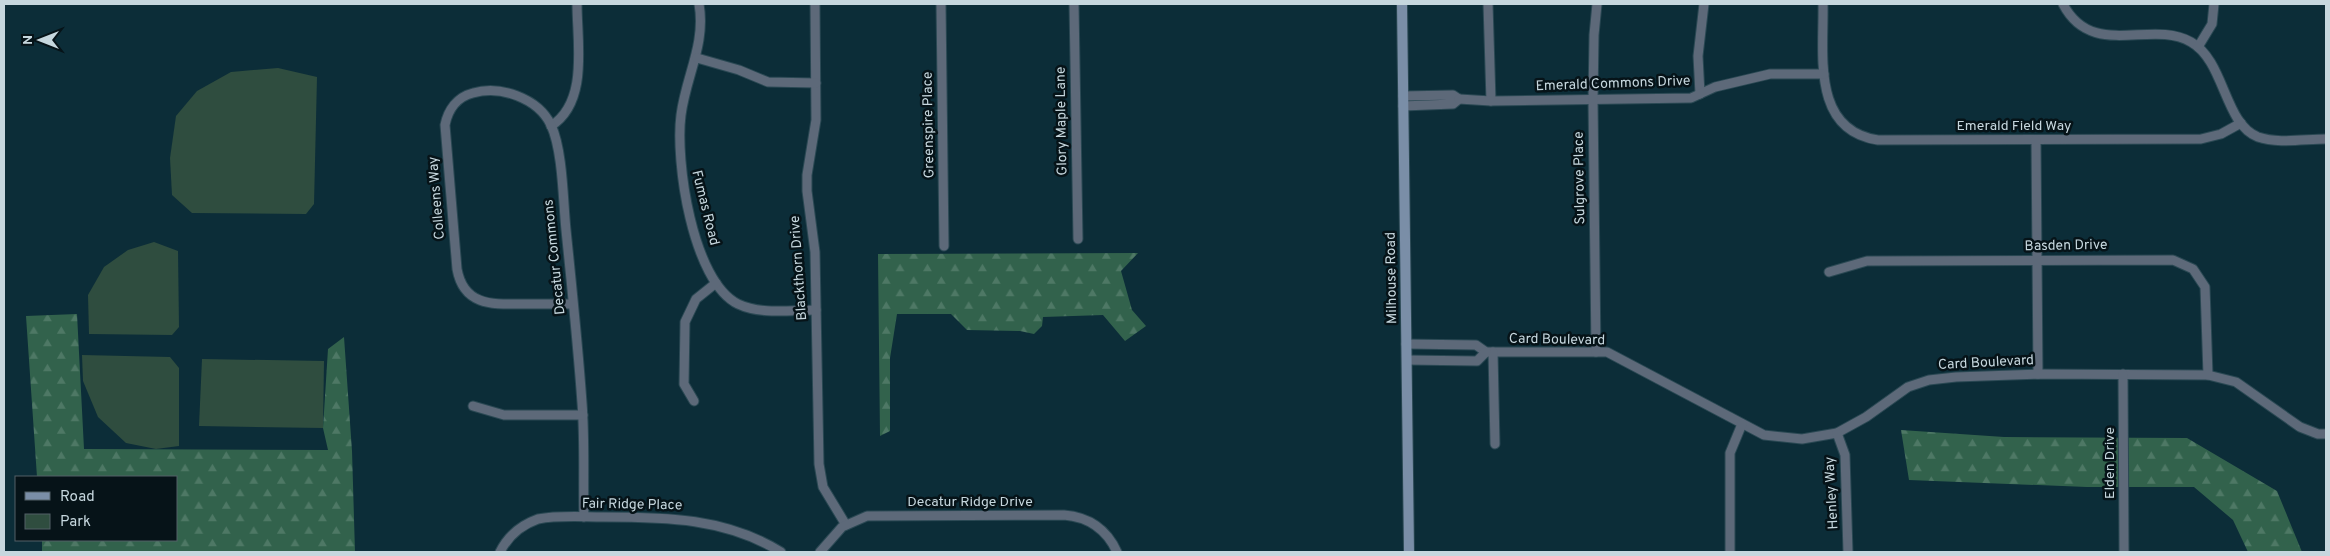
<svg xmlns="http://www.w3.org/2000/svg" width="2330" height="556" font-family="Overpass,sans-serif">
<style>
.green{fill:#2f4d3f}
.forest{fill:url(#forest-firs)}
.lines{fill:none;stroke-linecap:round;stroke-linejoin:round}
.street-casing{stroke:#2a4853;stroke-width:11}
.secondary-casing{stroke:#2a4853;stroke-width:12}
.street{stroke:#5d6979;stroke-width:9}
.secondary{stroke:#7a8ea7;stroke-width:10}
.labels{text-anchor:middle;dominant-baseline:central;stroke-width:5;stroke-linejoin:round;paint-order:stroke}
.street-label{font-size:14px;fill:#c6d7de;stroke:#061318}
</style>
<defs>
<pattern id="forest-firs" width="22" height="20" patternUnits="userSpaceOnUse" patternTransform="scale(1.25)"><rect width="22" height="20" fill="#32624c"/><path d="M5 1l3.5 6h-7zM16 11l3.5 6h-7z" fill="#4e7865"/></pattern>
</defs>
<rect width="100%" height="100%" fill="#0c2d38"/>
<g class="green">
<path d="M 278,68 L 317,77 L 314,204 L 306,214 L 192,213 L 172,195 L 170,158 L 176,116 L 197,91 L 231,72 Z"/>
<path d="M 154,242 L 178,251 L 179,327 L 172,335 L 89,334 L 88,295 L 104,267 L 128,250 Z"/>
<path d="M 82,355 L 170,357 L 179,368 L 179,446 L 156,449 L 126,443 L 98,417 L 83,381 Z"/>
<path d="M 202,359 L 324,361 L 323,428 L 199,426 Z"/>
</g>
<g class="forest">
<path d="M 1138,253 L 1121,271 L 1132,310 L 1146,326 L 1125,341 L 1103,315 L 1043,317 L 1042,326 L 1034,334 L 1020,331 L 967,330 L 951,314 L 897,314 L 890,358 L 890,431 L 880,436 L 878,254 Z"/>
<path d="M 77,314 L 84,449 L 328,450 L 323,428 L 328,349 L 344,337 L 352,451 L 355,552 L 42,552 L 42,540 L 176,540 L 176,477 L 37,477 L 26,316 Z"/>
<path d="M 1901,430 L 2004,437 L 2187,438 L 2277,491 L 2302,552 L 2248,552 L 2233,520 L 2194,487 L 2087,487 L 1909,480 Z"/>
</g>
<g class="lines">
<defs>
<g id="street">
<path d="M 699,4 C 706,44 686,76 681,115 C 675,160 692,281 738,304 C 761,315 791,310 816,310"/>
<path d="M 815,4 L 816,120 L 807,175 L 807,191 L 815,252 L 819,464 L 823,487 L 846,525"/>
<path d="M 941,4 L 944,246"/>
<path d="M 1074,4 L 1078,239"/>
<path d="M 1488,4 L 1491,101"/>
<path d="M 1823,4 C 1824,54 1811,130 1878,140 L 2201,139 L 2221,134 L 2241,123"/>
<path d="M 2063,4 C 2092,60 2151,19 2191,42 C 2225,61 2224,124 2258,137 C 2278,144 2305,139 2326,139"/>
<path d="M 2198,47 L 2212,24 L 2214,4"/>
<path d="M 697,58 L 739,70 L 768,82 L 816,83"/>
<path d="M 1700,94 L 1698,56 L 1704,4"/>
<path d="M 1403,96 L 1453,95 L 1459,99 L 1453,104 L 1403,106"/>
<path d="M 1459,99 L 1491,101 L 1691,98 L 1715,87 L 1770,74 L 1824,74"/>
<path d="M 551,126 C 589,102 577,42 577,4"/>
<path d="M 2036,140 L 2038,374"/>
<path d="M 1829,272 L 1867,261 L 2173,260 L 2193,269 L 2205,287 L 2208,375"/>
<path d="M 573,304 C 558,304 542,304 526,304 C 496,304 464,308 457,269 L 445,125 C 448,110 457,97 473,93 C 500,85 538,98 551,125 C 563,151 563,201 566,230 C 572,288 578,346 582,403 C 585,441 583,480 584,517"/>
<path d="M 1406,344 L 1476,345 L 1486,352 L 1607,352 L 1764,435 L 1802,439 L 1837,433 L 1866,417 L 1908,387 L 1929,380 L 1956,377 L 2038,374 L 2208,375 L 2236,382 L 2300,427 L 2318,434 L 2326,434"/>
<path d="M 1493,352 L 1495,444"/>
<path d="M 1596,352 L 1593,100 L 1594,35 L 1597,4"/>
<path d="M 1407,360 L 1477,361 L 1486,352"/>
<path d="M 2123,374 L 2124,552"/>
<path d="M 694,401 L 684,384 L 685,322 L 696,299 L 716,283"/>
<path d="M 473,406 L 504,415 L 583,415"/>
<path d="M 1837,433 L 1845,455 L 1848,552"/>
<path d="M 500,552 C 508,536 521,525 538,519 C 559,515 582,517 603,517 C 666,517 726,518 781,552"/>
<path d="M 820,552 L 842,527 L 867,516 L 1064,515 C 1089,517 1107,530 1117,552"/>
<path d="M 1730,552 L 1730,453 L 1742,424"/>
</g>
<path id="secondary" d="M 1402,4 L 1409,552"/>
</defs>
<use href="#street" class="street-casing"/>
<use href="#secondary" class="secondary-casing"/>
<use href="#street" class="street"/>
<use href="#secondary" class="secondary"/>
</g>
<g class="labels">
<g class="street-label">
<text transform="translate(1613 84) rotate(-2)">Emerald Commons Drive</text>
<text transform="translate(1062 121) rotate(-91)">Glory Maple Lane</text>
<text transform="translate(929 125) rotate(-91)">Greenspire Place</text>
<text x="2014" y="126">Emerald Field Way</text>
<text transform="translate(1580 178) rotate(-91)">Sulgrove Place</text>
<text transform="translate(437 198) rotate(-95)">Colleens Way</text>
<text transform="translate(705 208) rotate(76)">Fumas Road</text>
<text transform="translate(2066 246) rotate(-1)">Basden Drive</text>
<text transform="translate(555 257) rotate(-96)">Decatur Commons</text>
<text transform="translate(799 268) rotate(-94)">Blackthorn Drive</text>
<text transform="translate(1392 278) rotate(-91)">Milhouse Road</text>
<text transform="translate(1557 340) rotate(1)">Card Boulevard</text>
<text transform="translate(1986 363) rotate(-3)">Card Boulevard</text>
<text transform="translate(2110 463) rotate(-90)">Elden Drive</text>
<text transform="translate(1832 493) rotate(-93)">Henley Way</text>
<text x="970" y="502">Decatur Ridge Drive</text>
<text transform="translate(632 505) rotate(1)">Fair Ridge Place</text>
</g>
</g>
<rect width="2330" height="556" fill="none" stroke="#c6d7de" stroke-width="10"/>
<rect x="15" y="476" width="162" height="65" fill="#061318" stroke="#536167"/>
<rect x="25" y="492" width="25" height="8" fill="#7a8ea7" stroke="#536167"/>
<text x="60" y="501" font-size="15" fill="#c6d7de">Road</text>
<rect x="25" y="514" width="25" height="15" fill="#2f4d3f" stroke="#536167"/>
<text x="60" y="526" font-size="15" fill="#c6d7de">Park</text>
<g transform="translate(40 40) rotate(270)" stroke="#061318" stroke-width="4" paint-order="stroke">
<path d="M0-4L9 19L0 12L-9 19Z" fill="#c6d7de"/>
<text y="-8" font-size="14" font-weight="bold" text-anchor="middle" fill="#c6d7de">N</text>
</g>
</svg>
